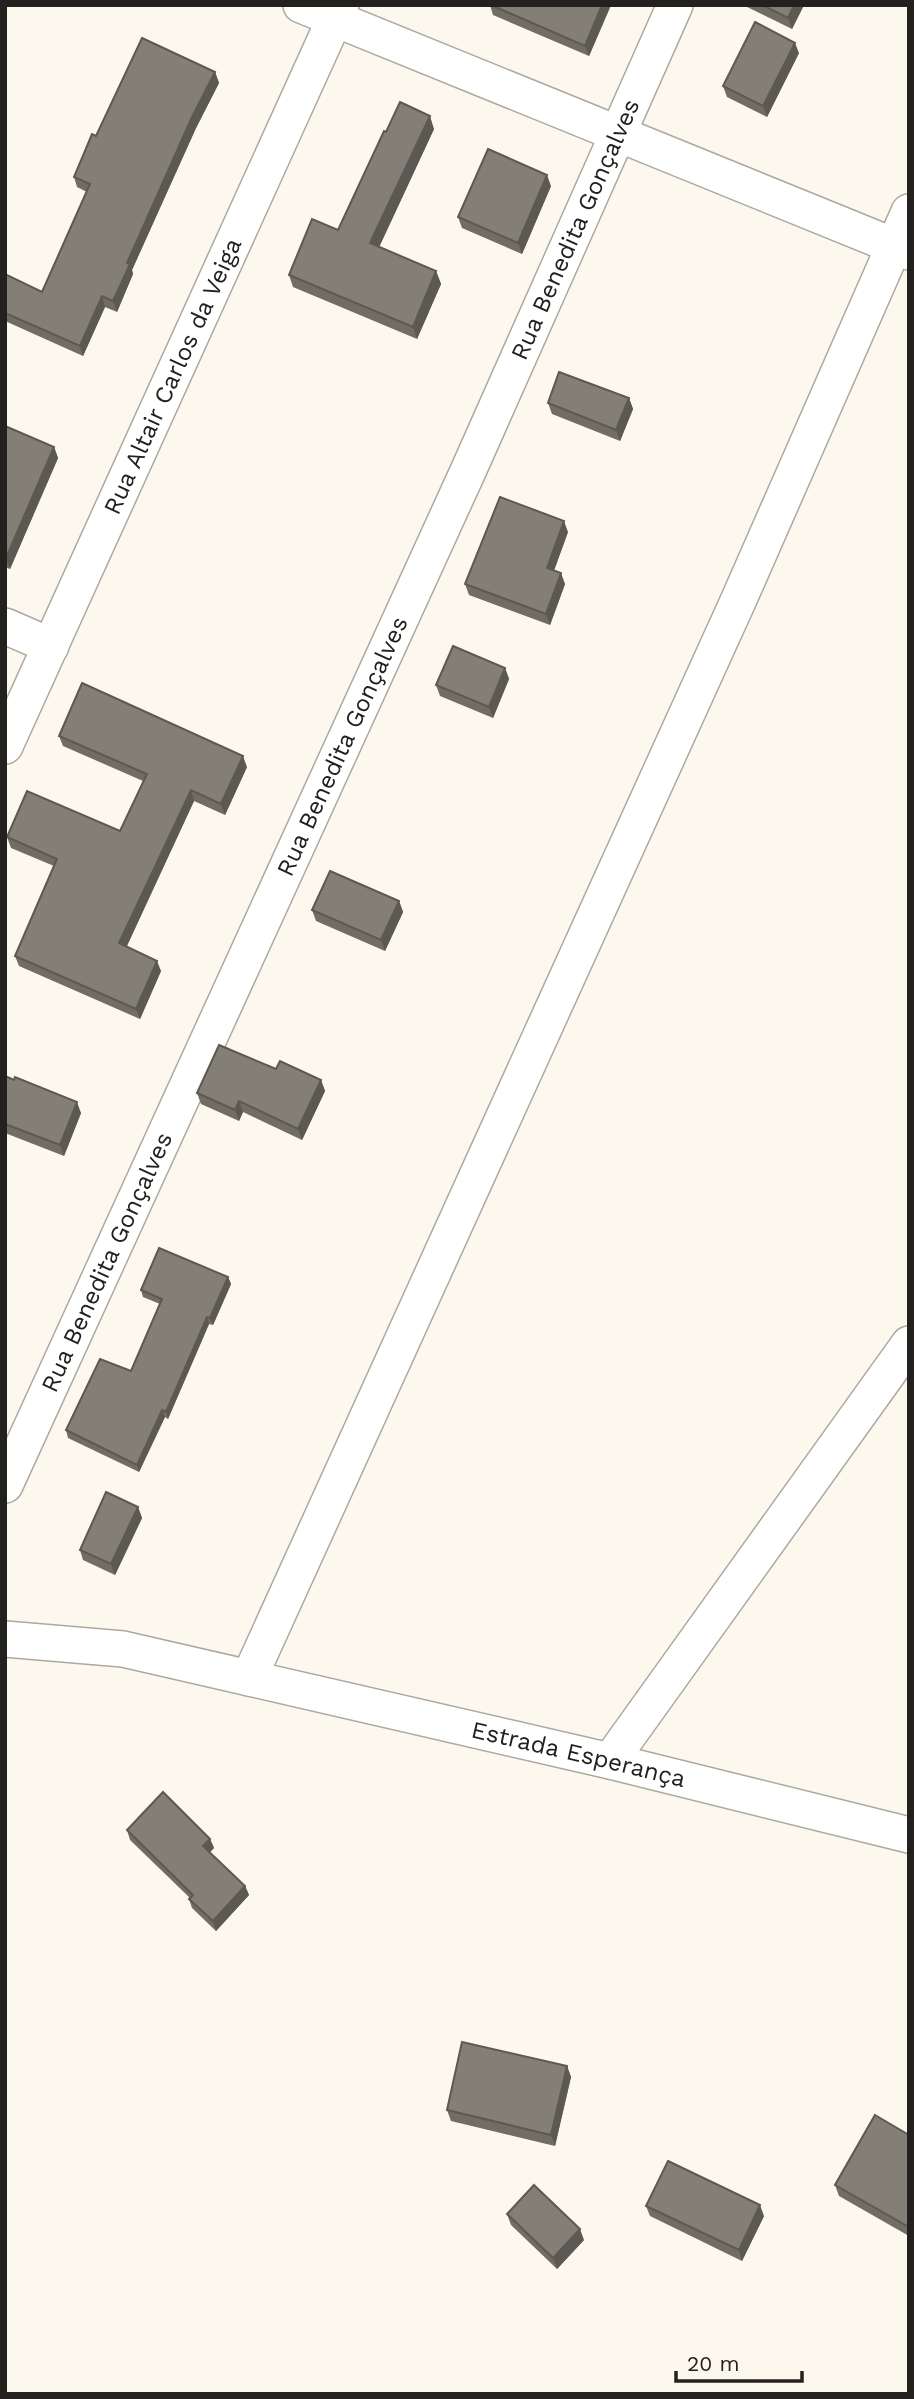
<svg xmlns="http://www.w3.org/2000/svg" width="914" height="2399" font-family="'Work Sans',sans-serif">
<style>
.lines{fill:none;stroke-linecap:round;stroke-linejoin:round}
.minor-casing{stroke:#ada9a0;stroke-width:38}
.minor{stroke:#fff;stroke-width:35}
.wall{fill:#716d65}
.shaded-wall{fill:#5c5953}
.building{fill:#837f76;stroke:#5c5953;stroke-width:2}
.labels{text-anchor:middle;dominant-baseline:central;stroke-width:7;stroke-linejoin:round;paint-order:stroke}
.street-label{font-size:24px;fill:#23211e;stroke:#fdf8ee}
</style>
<rect width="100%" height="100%" fill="#fdf8ee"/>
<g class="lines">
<defs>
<g id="minor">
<path d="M 301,5 L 909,252"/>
<path d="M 5,626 L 51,646"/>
<path id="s1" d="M 5,746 L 341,5"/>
<path id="s2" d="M 5,1485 L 469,469 L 675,5"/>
<path id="s3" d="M 5,1639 L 123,1649 L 610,1761 L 909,1835"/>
<path d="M 249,1678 L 739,599 L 909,212"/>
<path d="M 610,1761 L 909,1344"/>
</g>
</defs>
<use href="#minor" class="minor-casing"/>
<use href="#minor" class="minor"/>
</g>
<g class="wall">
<path d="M 490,5 L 611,5 L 589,56 L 493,15 Z"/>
<path d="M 743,5 L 804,5 L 792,29 Z"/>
<path d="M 799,53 L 767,117 L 727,97 L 723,86 Z"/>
<path d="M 215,72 L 219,83 L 196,128 L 132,270 L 133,274 L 117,312 L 105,307 L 83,356 L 5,321 L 5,274 L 42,292 L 87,192 L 77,187 L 74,177 L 96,136 Z"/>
<path d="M 434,129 L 379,247 L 436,271 L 441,284 L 417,339 L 293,287 L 289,275 L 338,230 L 386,132 Z"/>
<path d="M 551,186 L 522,254 L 462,228 L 458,217 Z"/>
<path d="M 629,398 L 633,409 L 620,441 L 552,414 L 548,403 Z"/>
<path d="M 5,426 L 54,447 L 58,458 L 10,569 L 5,567 Z"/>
<path d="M 568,532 L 554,570 L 565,584 L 550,625 L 469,595 L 465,584 Z"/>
<path d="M 505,668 L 509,679 L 493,718 L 440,696 L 436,685 Z"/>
<path d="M 59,736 L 247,767 L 225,815 L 194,801 L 127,946 L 161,971 L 140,1019 L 19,966 L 15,956 L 54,866 L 11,848 L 7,837 L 120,831 L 143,781 L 63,746 Z"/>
<path d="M 399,901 L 403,912 L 385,951 L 316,921 L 312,910 Z"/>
<path d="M 276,1069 L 321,1080 L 325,1091 L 302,1140 L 243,1112 L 239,1121 L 201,1104 L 197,1093 Z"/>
<path d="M 5,1076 L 81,1113 L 64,1156 L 5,1133 Z"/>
<path d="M 228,1277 L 231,1284 L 213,1325 L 209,1324 L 168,1419 L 165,1417 L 139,1472 L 68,1438 L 66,1430 L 131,1371 L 160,1304 L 143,1297 L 141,1290 Z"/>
<path d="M 138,1507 L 142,1518 L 115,1575 L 83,1560 L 80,1550 Z"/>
<path d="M 127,1830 L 210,1839 L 214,1848 L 210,1852 L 245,1886 L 249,1895 L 216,1931 L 192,1908 L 189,1899 L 190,1898 L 130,1840 Z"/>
<path d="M 567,2066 L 571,2077 L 555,2146 L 451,2121 L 447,2110 Z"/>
<path d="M 909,2135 L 909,2236 L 839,2196 L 835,2185 Z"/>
<path d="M 646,2206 L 764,2216 L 742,2261 L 650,2216 Z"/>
<path d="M 507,2214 L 584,2240 L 557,2269 L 511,2225 Z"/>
</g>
<g class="shaded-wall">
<path d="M 602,5 L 611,5 L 589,56 L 585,46 Z"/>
<path d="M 794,5 L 804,5 L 792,29 L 788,18 Z"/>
<path d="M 795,43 L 799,53 L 767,117 L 763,106 Z"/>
<path d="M 215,72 L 219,83 L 196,128 L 132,270 L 133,274 L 117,312 L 113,301 L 127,263 L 192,117 Z"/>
<path d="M 430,116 L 434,129 L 375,256 L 370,243 Z"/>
<path d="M 547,175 L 551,186 L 522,254 L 518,243 Z"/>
<path d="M 436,271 L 441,284 L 417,339 L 413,327 Z"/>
<path d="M 102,296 L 105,307 L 83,356 L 80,346 Z"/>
<path d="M 629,398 L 633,409 L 620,441 L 616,430 Z"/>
<path d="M 54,447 L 58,458 L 10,569 L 6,558 Z"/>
<path d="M 564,521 L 568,532 L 551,579 L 547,568 Z"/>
<path d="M 561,573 L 565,584 L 550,625 L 546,614 Z"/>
<path d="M 505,668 L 509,679 L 493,718 L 489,707 Z"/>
<path d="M 243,756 L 247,767 L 225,815 L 221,804 Z"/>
<path d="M 191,790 L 194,801 L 123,954 L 119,943 Z"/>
<path d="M 399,901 L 403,912 L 385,951 L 381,940 Z"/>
<path d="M 157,961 L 161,971 L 140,1019 L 136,1009 Z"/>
<path d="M 321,1080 L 325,1091 L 302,1140 L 298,1129 Z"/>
<path d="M 239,1101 L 243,1112 L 239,1121 L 235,1110 Z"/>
<path d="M 77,1102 L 81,1113 L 64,1156 L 60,1145 Z"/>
<path d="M 228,1277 L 231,1284 L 213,1325 L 210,1318 Z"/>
<path d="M 207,1317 L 209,1324 L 168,1419 L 166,1412 Z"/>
<path d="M 162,1410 L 165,1417 L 139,1472 L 137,1465 Z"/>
<path d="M 138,1507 L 142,1518 L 115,1575 L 111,1564 Z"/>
<path d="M 210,1839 L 214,1848 L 207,1855 L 203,1846 Z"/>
<path d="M 245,1886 L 249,1895 L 216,1931 L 213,1921 Z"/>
<path d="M 567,2066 L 571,2077 L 555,2146 L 551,2135 Z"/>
<path d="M 760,2205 L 764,2216 L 742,2261 L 739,2250 Z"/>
<path d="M 580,2229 L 584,2240 L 557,2269 L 553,2258 Z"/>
</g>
<g class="building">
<path d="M 491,5 L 602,5 L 585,46 Z"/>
<path d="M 762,5 L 794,5 L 788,18 Z"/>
<path d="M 755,22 L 795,43 L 763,106 L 723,86 Z"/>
<path d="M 142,38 L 215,72 L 192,117 L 127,263 L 130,264 L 113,301 L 102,296 L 80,346 L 5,313 L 5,274 L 42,292 L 90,184 L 74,177 L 92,134 L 96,136 Z"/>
<path d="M 400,102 L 430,116 L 370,243 L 436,271 L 413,327 L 289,275 L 312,219 L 338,230 L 384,131 L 386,132 Z"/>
<path d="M 488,149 L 547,175 L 518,243 L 458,217 Z"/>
<path d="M 559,372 L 629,398 L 616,430 L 548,403 Z"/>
<path d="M 5,426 L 54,447 L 6,558 L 5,558 Z"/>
<path d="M 500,497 L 564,521 L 547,568 L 561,573 L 546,614 L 465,584 Z"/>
<path d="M 453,646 L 505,668 L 489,707 L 436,685 Z"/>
<path d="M 82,683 L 243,756 L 221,804 L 191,790 L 119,943 L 157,961 L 136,1009 L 15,956 L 57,859 L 7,837 L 27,791 L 120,831 L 147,774 L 59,736 Z"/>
<path d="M 330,871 L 399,901 L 381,940 L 312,910 Z"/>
<path d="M 219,1045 L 276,1069 L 280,1061 L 321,1080 L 298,1129 L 239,1101 L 235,1110 L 197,1093 Z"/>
<path d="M 5,1076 L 14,1080 L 15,1077 L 77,1102 L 60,1145 L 5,1124 Z"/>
<path d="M 159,1248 L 228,1277 L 210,1318 L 207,1317 L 166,1412 L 162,1410 L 137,1465 L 66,1430 L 100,1359 L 131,1371 L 162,1299 L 141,1290 Z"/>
<path d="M 106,1492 L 138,1507 L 111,1564 L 80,1550 Z"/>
<path d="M 163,1792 L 210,1839 L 203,1846 L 245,1886 L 213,1921 L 189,1899 L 193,1895 L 127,1830 Z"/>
<path d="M 462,2042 L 567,2066 L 551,2135 L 447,2110 Z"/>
<path d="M 875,2115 L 909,2135 L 909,2227 L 835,2185 Z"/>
<path d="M 668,2161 L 760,2205 L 739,2250 L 646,2206 Z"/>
<path d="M 534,2185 L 580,2229 L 553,2258 L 507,2214 Z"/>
</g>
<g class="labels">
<g class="street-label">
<text stroke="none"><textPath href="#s2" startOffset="1379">Rua Benedita Gonçalves</textPath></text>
<text stroke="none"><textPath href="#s1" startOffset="406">Rua Altair Carlos da Veiga</textPath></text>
<text stroke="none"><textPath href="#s2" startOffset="812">Rua Benedita Gonçalves</textPath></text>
<text stroke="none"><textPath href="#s2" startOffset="245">Rua Benedita Gonçalves</textPath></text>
<text stroke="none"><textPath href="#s3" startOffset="586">Estrada Esperança</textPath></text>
</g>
</g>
<rect width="914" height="2399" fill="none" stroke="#23211e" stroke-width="14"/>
<path d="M676 2371v10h126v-10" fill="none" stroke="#23211e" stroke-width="3.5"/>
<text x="687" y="2371" font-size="21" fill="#23211e" stroke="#fdf8ee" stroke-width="5" paint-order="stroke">20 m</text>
</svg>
